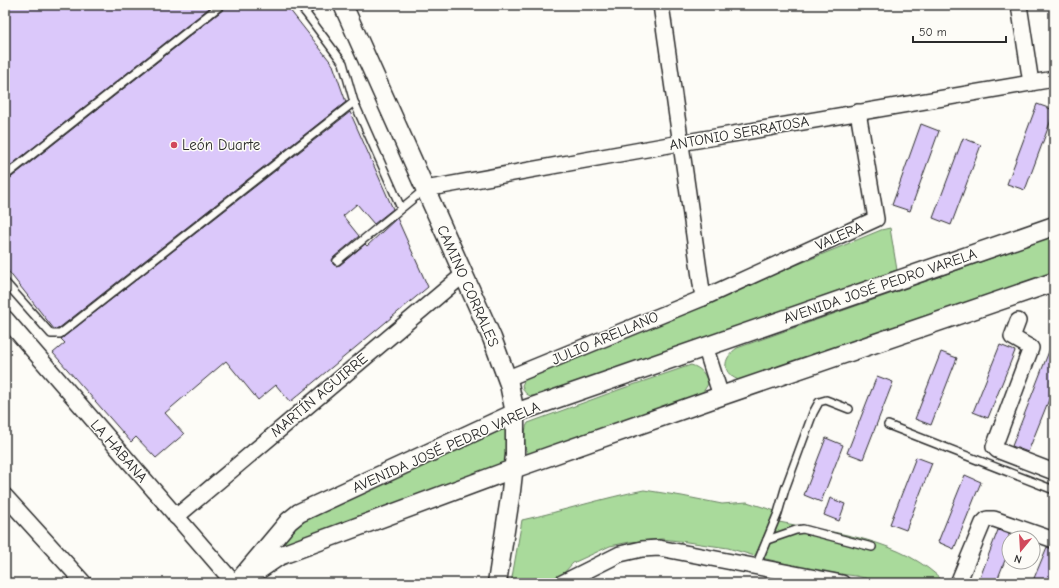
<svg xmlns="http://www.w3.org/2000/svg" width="1059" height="588" font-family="'Comic Neue',sans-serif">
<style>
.green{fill:#a9da9b;stroke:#6a8263}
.building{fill:#dbc8fa;stroke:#2b2b2b}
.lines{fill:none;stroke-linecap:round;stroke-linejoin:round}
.service-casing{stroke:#2b2b2b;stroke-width:10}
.minor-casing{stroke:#2b2b2b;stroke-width:18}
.tertiary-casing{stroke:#2b2b2b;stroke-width:21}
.service{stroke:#fdfcf7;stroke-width:7}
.minor{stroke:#fdfcf7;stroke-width:15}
.tertiary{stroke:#fdfcf7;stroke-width:18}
.poi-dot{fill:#d1495b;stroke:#fdfcf7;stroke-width:1.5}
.labels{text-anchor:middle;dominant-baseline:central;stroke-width:3;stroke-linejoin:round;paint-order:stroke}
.street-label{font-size:15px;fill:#2b2b2b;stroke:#fdfcf7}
.poi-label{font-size:15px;fill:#2b2b2b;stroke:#fdfcf7;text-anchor:start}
</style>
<rect width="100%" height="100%" fill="#fdfcf7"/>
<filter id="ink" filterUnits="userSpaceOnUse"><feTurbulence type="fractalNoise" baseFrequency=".025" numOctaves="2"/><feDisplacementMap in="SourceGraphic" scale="8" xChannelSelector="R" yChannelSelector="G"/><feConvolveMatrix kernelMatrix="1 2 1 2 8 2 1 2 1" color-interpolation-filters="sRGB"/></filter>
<g filter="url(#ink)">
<g class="green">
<path d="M 890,228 L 897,270 L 541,395 C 531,398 524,396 522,385 L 526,378 L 574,357 L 881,230 Z"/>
<path d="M 1054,236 L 1054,273 L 741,381 C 721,374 722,359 737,348 Z"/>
<path d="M 691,365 C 701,368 706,374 708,384 L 702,394 L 528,455 C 524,447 523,431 528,423 L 621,389 Z"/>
<path d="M 502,430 L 507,430 L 509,463 L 278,552 L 280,539 L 311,516 Z"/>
<path d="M 644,490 L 682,496 L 722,504 L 747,502 L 775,511 L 755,556 L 728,548 L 687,542 L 662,539 L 630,542 L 610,546 L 573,563 L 562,575 L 546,583 L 511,583 L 522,520 C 563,511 603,498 644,490 Z"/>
<path d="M 779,522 C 835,533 903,539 945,583 L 886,583 L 856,576 L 817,571 L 762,558 Z"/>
</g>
<g class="building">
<path d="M 5,5 L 213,5 L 5,170 Z"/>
<path d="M 226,5 L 286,5 L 333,65 L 346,102 L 58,329 L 54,329 L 5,267 L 5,181 L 8,180 L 224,9 Z"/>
<path d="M 1037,104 L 1054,110 L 1054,112 L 1025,190 L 1007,184 Z"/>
<path d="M 350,112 L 393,209 L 374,224 L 357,204 L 343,216 L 359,236 L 334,257 L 332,260 L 333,264 L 336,266 L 340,265 L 365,244 L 367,246 L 397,218 L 428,287 L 290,402 L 276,385 L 258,400 L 226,361 L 165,413 L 184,434 L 156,458 L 136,437 L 131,442 L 53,353 L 65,343 L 61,339 Z"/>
<path d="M 921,124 L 939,131 L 910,211 L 892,205 Z"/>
<path d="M 963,138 L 981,145 L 951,225 L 933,218 Z"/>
<path d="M 1053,341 L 1054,387 L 1028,452 L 1012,446 Z"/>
<path d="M 1000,345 L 1015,351 L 988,418 L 973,412 Z"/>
<path d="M 941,352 L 957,358 L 931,425 L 915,419 Z"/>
<path d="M 877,376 L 893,382 L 863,459 L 847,453 Z"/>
<path d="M 826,438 L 843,445 L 821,502 L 804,495 Z"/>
<path d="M 916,457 L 932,463 L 906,530 L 890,524 Z"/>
<path d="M 965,475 L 981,482 L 954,549 L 938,542 Z"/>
<path d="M 830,498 L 845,504 L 839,521 L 824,515 Z"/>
<path d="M 998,530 L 1009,534 L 1009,550 L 996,583 L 978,583 Z"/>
<path d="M 1047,547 L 1054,550 L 1054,574 L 1050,583 L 1032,583 Z"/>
</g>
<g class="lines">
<defs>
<g id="service">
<path d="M 299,5 L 305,12 L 315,5"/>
<path d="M 305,12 L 343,63 L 354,102 L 401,208"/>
<path d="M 5,176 L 221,5"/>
<path d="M 337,261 L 425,189"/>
<path d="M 5,282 L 51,334 L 60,334 L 354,102"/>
<path d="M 888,425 L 1054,490"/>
<path d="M 767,540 L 796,530 L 803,529 L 872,547"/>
<path d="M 756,566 L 778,513 L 785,489 L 813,413 L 819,402 L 826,400 L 849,409"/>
</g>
<g id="minor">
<path d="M 661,5 L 703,298"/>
<path d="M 1019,5 L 1031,83"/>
<path d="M 425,189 L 680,143 L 1054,79"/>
<path d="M 5,318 L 234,583"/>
<path d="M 1018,321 L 1012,337 L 1031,348 L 994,447 L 997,450 L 1054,472"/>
<path d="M 705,346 L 721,396"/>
<path d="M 508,378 L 703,298 L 876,219 L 858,112"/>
<path d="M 5,496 L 84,583"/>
<path d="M 176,517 L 463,275"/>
<path d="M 562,583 L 620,554 L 642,549 L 659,548 L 842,583"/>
<path d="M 958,583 L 983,523 L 987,519 L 994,519 L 1054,540"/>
</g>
<g id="tertiary">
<path d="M 343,5 L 492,338 L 509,384 L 515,413 L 515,455 L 511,491 L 497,583"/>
<path d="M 251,575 L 279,556 L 513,469 L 721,396 L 1054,282"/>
<path d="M 237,583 L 289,521 L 299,513 L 515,413 L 1054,226"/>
</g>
</defs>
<use href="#service" class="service-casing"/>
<use href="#minor" class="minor-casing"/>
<use href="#tertiary" class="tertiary-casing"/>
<use href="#service" class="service"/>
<use href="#minor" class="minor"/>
<use href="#tertiary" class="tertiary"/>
</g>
</g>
<circle class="poi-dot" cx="174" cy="145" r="4"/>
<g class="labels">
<g class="street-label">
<text transform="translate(739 133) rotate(-10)">ANTONIO SERRATOSA</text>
<text transform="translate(839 236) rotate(-24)">VALERA</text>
<text transform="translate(468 286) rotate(66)">CAMINO CORRALES</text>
<text transform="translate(880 286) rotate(-19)">AVENIDA JOSÉ PEDRO VARELA</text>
<text transform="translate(605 338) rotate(-23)">JULIO ARELLANO</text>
<text transform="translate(319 395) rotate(-40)">MARTÍN AGUIRRE</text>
<text transform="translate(446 447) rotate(-24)">AVENIDA JOSÉ PEDRO VARELA</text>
<text transform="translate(119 451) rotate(49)">LA HABANA</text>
</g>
<g class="poi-label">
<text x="182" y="145">León Duarte</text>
</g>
</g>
<rect width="1059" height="588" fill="none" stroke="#fdfcf7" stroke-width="20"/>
<rect x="10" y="10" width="1039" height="568" fill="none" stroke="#2b2b2b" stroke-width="1.5" filter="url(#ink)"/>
<g transform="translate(1021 550) rotate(198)"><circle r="19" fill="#fdfcf7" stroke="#a9a8a5"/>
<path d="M0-3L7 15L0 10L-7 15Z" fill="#d1495b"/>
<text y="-6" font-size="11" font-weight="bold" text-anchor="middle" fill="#2b2b2b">N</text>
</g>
<path d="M913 36v6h93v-6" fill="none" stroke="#2b2b2b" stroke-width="2"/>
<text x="919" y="36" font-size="12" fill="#2b2b2b" stroke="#fdfcf7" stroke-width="3" paint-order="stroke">50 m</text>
</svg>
